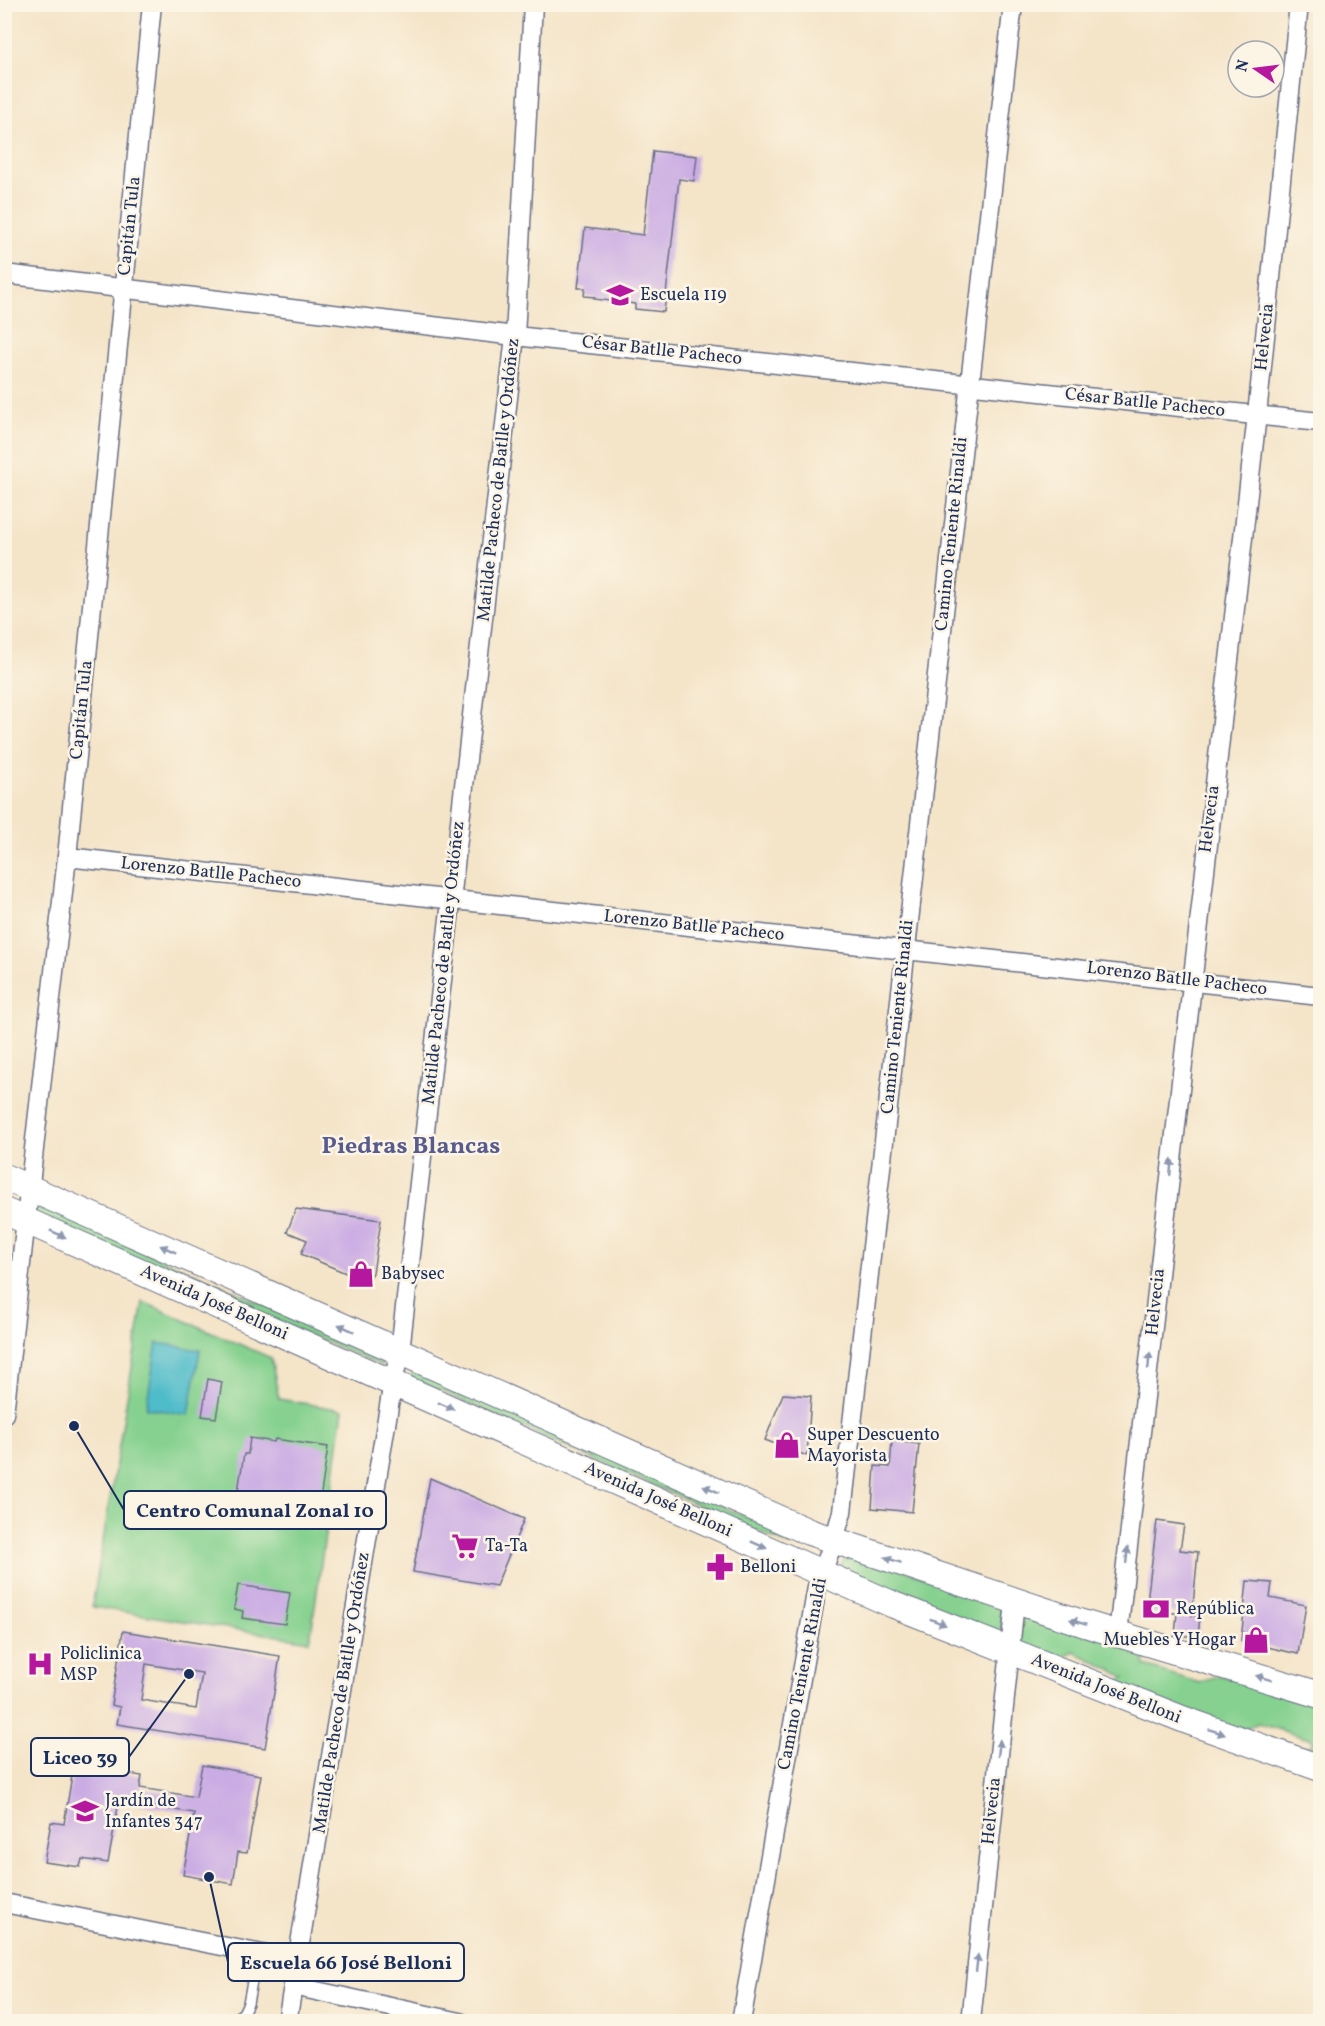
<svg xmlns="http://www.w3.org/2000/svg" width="1325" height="2026" font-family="Vollkorn,serif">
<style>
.green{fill:#86d18f;stroke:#508076;stroke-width:1.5}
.water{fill:#50bcca;stroke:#367694;stroke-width:1.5}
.building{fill:#caace4;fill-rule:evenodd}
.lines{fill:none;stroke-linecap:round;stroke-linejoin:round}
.lane-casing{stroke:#676e83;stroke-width:12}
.street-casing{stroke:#676e83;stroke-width:21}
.secondary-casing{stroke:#676e83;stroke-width:28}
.lane{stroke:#fff;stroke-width:9}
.street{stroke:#fff;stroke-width:18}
.secondary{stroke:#fff;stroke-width:26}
.oneway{fill:#8d97ae}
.labels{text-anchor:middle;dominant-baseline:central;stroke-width:5;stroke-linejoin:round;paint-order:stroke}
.street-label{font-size:18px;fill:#1b2f5e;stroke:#fcf5e5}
.poi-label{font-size:18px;fill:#1b2f5e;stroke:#fcf5e5;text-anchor:start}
.district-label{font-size:24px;font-weight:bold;fill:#585b8d;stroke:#fcf5e5}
.leader{fill:none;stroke:#1b2f5e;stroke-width:2}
.callout-dot{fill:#1b2f5e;stroke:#fcf5e5;stroke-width:2}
.callout{fill:#fcf5e5;stroke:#1b2f5e;stroke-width:2}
.callout-label{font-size:20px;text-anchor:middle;font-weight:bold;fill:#1b2f5e}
</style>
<rect width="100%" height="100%" fill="#fcf5e5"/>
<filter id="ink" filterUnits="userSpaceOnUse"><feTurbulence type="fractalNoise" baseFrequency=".0167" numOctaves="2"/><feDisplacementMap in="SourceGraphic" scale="12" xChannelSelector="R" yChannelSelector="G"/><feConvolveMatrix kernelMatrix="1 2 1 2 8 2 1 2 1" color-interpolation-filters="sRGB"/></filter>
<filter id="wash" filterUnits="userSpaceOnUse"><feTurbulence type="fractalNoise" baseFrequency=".008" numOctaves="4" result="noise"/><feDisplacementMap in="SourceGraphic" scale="24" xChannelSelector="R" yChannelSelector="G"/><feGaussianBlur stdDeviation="1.35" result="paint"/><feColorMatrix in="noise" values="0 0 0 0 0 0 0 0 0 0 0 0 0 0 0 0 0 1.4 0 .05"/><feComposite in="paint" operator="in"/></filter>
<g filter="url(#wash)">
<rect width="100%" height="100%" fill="#f4e4c8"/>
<g class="green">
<path d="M 35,1203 L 385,1358 L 382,1366 L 34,1217 Z"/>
<path d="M 143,1302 L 271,1358 L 279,1399 L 343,1410 L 310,1641 L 92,1607 Z"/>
<path d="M 417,1370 L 796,1539 L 791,1546 L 411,1378 L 411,1375 Z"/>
<path d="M 849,1549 L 1001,1606 C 1002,1616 1005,1626 997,1633 L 839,1570 Z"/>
<path d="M 1027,1614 L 1158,1653 L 1144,1661 L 1145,1666 L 1200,1683 L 1219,1675 L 1320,1704 L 1320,1760 L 1300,1753 L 1315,1741 L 1258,1723 L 1239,1733 L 1112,1686 L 1125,1677 L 1075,1652 L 1056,1660 L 1022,1647 L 1015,1638 L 1020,1618 Z"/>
</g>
<path class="water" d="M 157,1343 L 200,1350 L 189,1415 L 146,1408 Z"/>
<g id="blocks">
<g class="building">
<path d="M 653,151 L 697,156 L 694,181 L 679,179 L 664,312 L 635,309 L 635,304 L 594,299 L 595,297 L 584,296 L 585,288 L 578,288 L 585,228 L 643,235 Z"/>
<path d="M 296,1209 L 381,1220 L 373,1273 L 367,1282 L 301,1254 L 307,1240 L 287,1232 Z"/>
<path d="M 208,1379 L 222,1382 L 216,1418 L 202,1416 Z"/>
<path d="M 783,1394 L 811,1396 L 807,1456 L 765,1440 Z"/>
<path d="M 250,1438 L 274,1442 L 275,1439 L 328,1447 L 316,1526 L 262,1517 L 263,1512 L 239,1508 L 242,1491 L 238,1491 L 244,1454 L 248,1454 Z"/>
<path d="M 892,1441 L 919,1444 L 912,1512 L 872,1508 L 875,1466 L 890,1467 Z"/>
<path d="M 430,1478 L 524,1519 L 496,1586 L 413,1572 Z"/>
<path d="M 1157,1521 L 1184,1525 L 1180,1550 L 1198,1552 L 1192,1616 L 1200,1616 L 1198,1637 L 1175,1635 L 1177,1613 L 1149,1612 L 1148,1593 Z"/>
<path d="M 1247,1581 L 1272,1583 L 1270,1598 L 1306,1605 L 1298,1654 L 1241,1641 Z"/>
<path d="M 238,1585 L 290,1593 L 285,1624 L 242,1618 L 243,1611 L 234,1609 Z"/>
<path d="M 123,1631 L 280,1656 L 265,1748 L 117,1724 L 120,1707 L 111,1705 ZM 146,1664 L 202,1673 L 196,1709 L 141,1700 Z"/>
<path d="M 77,1745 L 126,1753 L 123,1773 L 142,1776 L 140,1788 L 196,1797 L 202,1765 L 261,1775 L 247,1853 L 238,1852 L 233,1884 L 183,1875 L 194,1813 L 119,1801 L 108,1863 L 82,1859 L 80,1867 L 44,1862 L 51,1822 L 64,1824 Z"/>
</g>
</g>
</g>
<g filter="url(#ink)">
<use href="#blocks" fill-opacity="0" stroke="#676e83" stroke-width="1.5"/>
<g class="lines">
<defs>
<path id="lane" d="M 229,2022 L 243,2013 L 248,2003 L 257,1954"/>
<g id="street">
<path d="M 4,274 L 515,336 L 1320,422"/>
<path d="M 67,857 L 1320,996"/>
<path d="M 4,1414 L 67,857 L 152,4"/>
<path d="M 1118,1634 L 1257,415 L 1299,4"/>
<path d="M 4,1903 L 298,1961"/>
<path d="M 293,1986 L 460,2022"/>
<path d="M 287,2022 L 393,1382 L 400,1351 L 515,336 L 533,4"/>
<path d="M 741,2022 L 817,1587 L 834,1540 L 842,1512 L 1013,4"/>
<path d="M 971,2022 L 1015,1602"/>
</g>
<g id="secondary">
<path d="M 4,1177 L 809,1532 L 1082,1623 L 1320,1695"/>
<path d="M 4,1211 L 894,1605 L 1185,1720 L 1320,1768"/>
</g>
</defs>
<use href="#lane" class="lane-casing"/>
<use href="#street" class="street-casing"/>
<use href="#secondary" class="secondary-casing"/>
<use href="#lane" class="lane"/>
<use href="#street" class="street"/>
<use href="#secondary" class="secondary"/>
</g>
<defs><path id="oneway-solid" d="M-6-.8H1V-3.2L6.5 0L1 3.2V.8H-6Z" transform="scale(1.5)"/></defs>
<g class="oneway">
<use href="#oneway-solid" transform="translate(1171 1167) rotate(-84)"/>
<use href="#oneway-solid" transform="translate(58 1234) rotate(24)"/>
<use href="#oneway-solid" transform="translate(168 1249) rotate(-156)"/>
<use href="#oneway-solid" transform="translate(346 1328) rotate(-156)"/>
<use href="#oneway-solid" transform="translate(1149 1361) rotate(-84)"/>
<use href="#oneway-solid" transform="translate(446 1406) rotate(24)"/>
<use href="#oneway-solid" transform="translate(711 1489) rotate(-156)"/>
<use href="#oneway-solid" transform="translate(759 1545) rotate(24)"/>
<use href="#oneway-solid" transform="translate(1127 1555) rotate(-84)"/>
<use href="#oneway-solid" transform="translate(893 1560) rotate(-161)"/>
<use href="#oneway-solid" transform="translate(938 1622) rotate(22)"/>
<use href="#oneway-solid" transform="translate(1078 1622) rotate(-162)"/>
<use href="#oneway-solid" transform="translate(1264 1678) rotate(-163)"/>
<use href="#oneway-solid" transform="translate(1217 1732) rotate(19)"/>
<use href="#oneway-solid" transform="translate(999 1748) rotate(-84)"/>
<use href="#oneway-solid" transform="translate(977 1963) rotate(-84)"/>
</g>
</g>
<defs>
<symbol id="school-bare" viewBox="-9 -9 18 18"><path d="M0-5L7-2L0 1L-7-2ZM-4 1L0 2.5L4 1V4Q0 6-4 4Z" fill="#b5179e" stroke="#fcf5e5" stroke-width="2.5" paint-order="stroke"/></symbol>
<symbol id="shop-bare" viewBox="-9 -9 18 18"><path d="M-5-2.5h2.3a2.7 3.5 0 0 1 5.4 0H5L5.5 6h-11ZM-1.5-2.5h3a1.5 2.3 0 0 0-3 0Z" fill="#b5179e" stroke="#fcf5e5" stroke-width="2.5" paint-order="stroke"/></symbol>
<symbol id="supermarket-bare" viewBox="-9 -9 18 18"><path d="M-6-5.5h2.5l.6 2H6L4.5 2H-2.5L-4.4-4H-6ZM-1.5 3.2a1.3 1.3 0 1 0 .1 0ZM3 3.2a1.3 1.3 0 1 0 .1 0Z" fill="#b5179e" stroke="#fcf5e5" stroke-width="2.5" paint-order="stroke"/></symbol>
<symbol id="pharmacy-bare" viewBox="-9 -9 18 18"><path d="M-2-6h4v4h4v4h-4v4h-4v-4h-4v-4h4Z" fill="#b5179e" stroke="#fcf5e5" stroke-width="2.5" paint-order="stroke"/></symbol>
<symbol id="bank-bare" viewBox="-9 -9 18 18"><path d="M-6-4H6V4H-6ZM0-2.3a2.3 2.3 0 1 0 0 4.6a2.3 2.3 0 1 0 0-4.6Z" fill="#b5179e" stroke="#fcf5e5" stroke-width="2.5" paint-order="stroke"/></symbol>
<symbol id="hospital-bare" viewBox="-9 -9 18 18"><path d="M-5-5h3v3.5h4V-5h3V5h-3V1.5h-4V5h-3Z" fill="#b5179e" stroke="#fcf5e5" stroke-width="2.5" paint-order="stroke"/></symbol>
</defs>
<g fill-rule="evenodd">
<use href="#school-bare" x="601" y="276" width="38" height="38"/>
<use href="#shop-bare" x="342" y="1255" width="38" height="38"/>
<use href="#shop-bare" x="768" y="1426" width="38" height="38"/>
<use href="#supermarket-bare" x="446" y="1527" width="38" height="38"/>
<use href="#pharmacy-bare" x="701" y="1548" width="38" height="38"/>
<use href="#bank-bare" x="1137" y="1590" width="38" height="38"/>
<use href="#shop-bare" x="1237" y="1621" width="38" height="38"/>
<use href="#hospital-bare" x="21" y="1645" width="38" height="38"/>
<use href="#school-bare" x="66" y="1792" width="38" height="38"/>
</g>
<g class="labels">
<g class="street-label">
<text transform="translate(130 226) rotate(-84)">Capitán Tula</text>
<text transform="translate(1265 337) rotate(-84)">Helvecia</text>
<text transform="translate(662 351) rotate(6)">César Batlle Pacheco</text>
<text transform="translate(1145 403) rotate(6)">César Batlle Pacheco</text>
<text transform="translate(499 480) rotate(-84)">Matilde Pacheco de Batlle y Ordóñez</text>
<text transform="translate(952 534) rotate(-84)">Camino Teniente Rinaldi</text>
<text transform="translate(82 710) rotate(-84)">Capitán Tula</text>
<text transform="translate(1210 819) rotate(-83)">Helvecia</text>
<text transform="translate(211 873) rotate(6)">Lorenzo Batlle Pacheco</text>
<text transform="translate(694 926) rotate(6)">Lorenzo Batlle Pacheco</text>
<text transform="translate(444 963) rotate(-84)">Matilde Pacheco de Batlle y Ordóñez</text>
<text transform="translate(1177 979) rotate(7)">Lorenzo Batlle Pacheco</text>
<text transform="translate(898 1017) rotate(-84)">Camino Teniente Rinaldi</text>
<text transform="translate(1156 1302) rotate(-84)">Helvecia</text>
<text transform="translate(214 1303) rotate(24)">Avenida José Belloni</text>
<text transform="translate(658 1500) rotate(24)">Avenida José Belloni</text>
<text transform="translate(803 1674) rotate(-79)">Camino Teniente Rinaldi</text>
<text transform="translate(1106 1689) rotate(22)">Avenida José Belloni</text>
<text transform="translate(342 1693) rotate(-81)">Matilde Pacheco de Batlle y Ordóñez</text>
<text transform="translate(992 1811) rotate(-84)">Helvecia</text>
</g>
<g class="poi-label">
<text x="640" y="295">Escuela 119</text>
<text x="381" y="1274">Babysec</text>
<text x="807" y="1435">Super Descuento<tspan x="807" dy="21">Mayorista</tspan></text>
<text x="485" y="1546">Ta-Ta</text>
<text x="740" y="1567">Belloni</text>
<text x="1176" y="1609">República</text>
<text x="1236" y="1640" text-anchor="end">Muebles Y Hogar</text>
<text x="60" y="1654">Policlinica<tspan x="60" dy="21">MSP</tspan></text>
<text x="105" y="1801">Jardín de<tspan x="105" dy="21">Infantes 347</tspan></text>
</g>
<g class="district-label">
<text x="411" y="1147">Piedras Blancas</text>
</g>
</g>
<path class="leader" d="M74 1426L124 1510M189 1674L129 1757M209 1877L228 1962"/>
<g class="callout-dot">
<circle cx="74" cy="1426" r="6"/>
<circle cx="189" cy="1674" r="6"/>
<circle cx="209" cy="1877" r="6"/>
</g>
<g class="callout">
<rect x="124" y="1491" width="262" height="38" rx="6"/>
<rect x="31" y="1738" width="98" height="38" rx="6"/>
<rect x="228" y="1943" width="236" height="38" rx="6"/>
</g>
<g class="callout-label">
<text x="255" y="1517">Centro Comunal Zonal 10</text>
<text x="80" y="1764">Liceo 39</text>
<text x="346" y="1969">Escuela 66 José Belloni</text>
</g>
<rect width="1325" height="2026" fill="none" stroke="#fcf5e5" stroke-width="24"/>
<g transform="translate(1256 69) rotate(284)"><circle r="28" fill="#fcf5e5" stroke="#a2a6af" stroke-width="1.5"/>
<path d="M0-4.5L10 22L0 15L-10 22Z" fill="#b5179e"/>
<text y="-9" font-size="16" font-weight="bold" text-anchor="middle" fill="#1b2f5e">N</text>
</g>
</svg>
